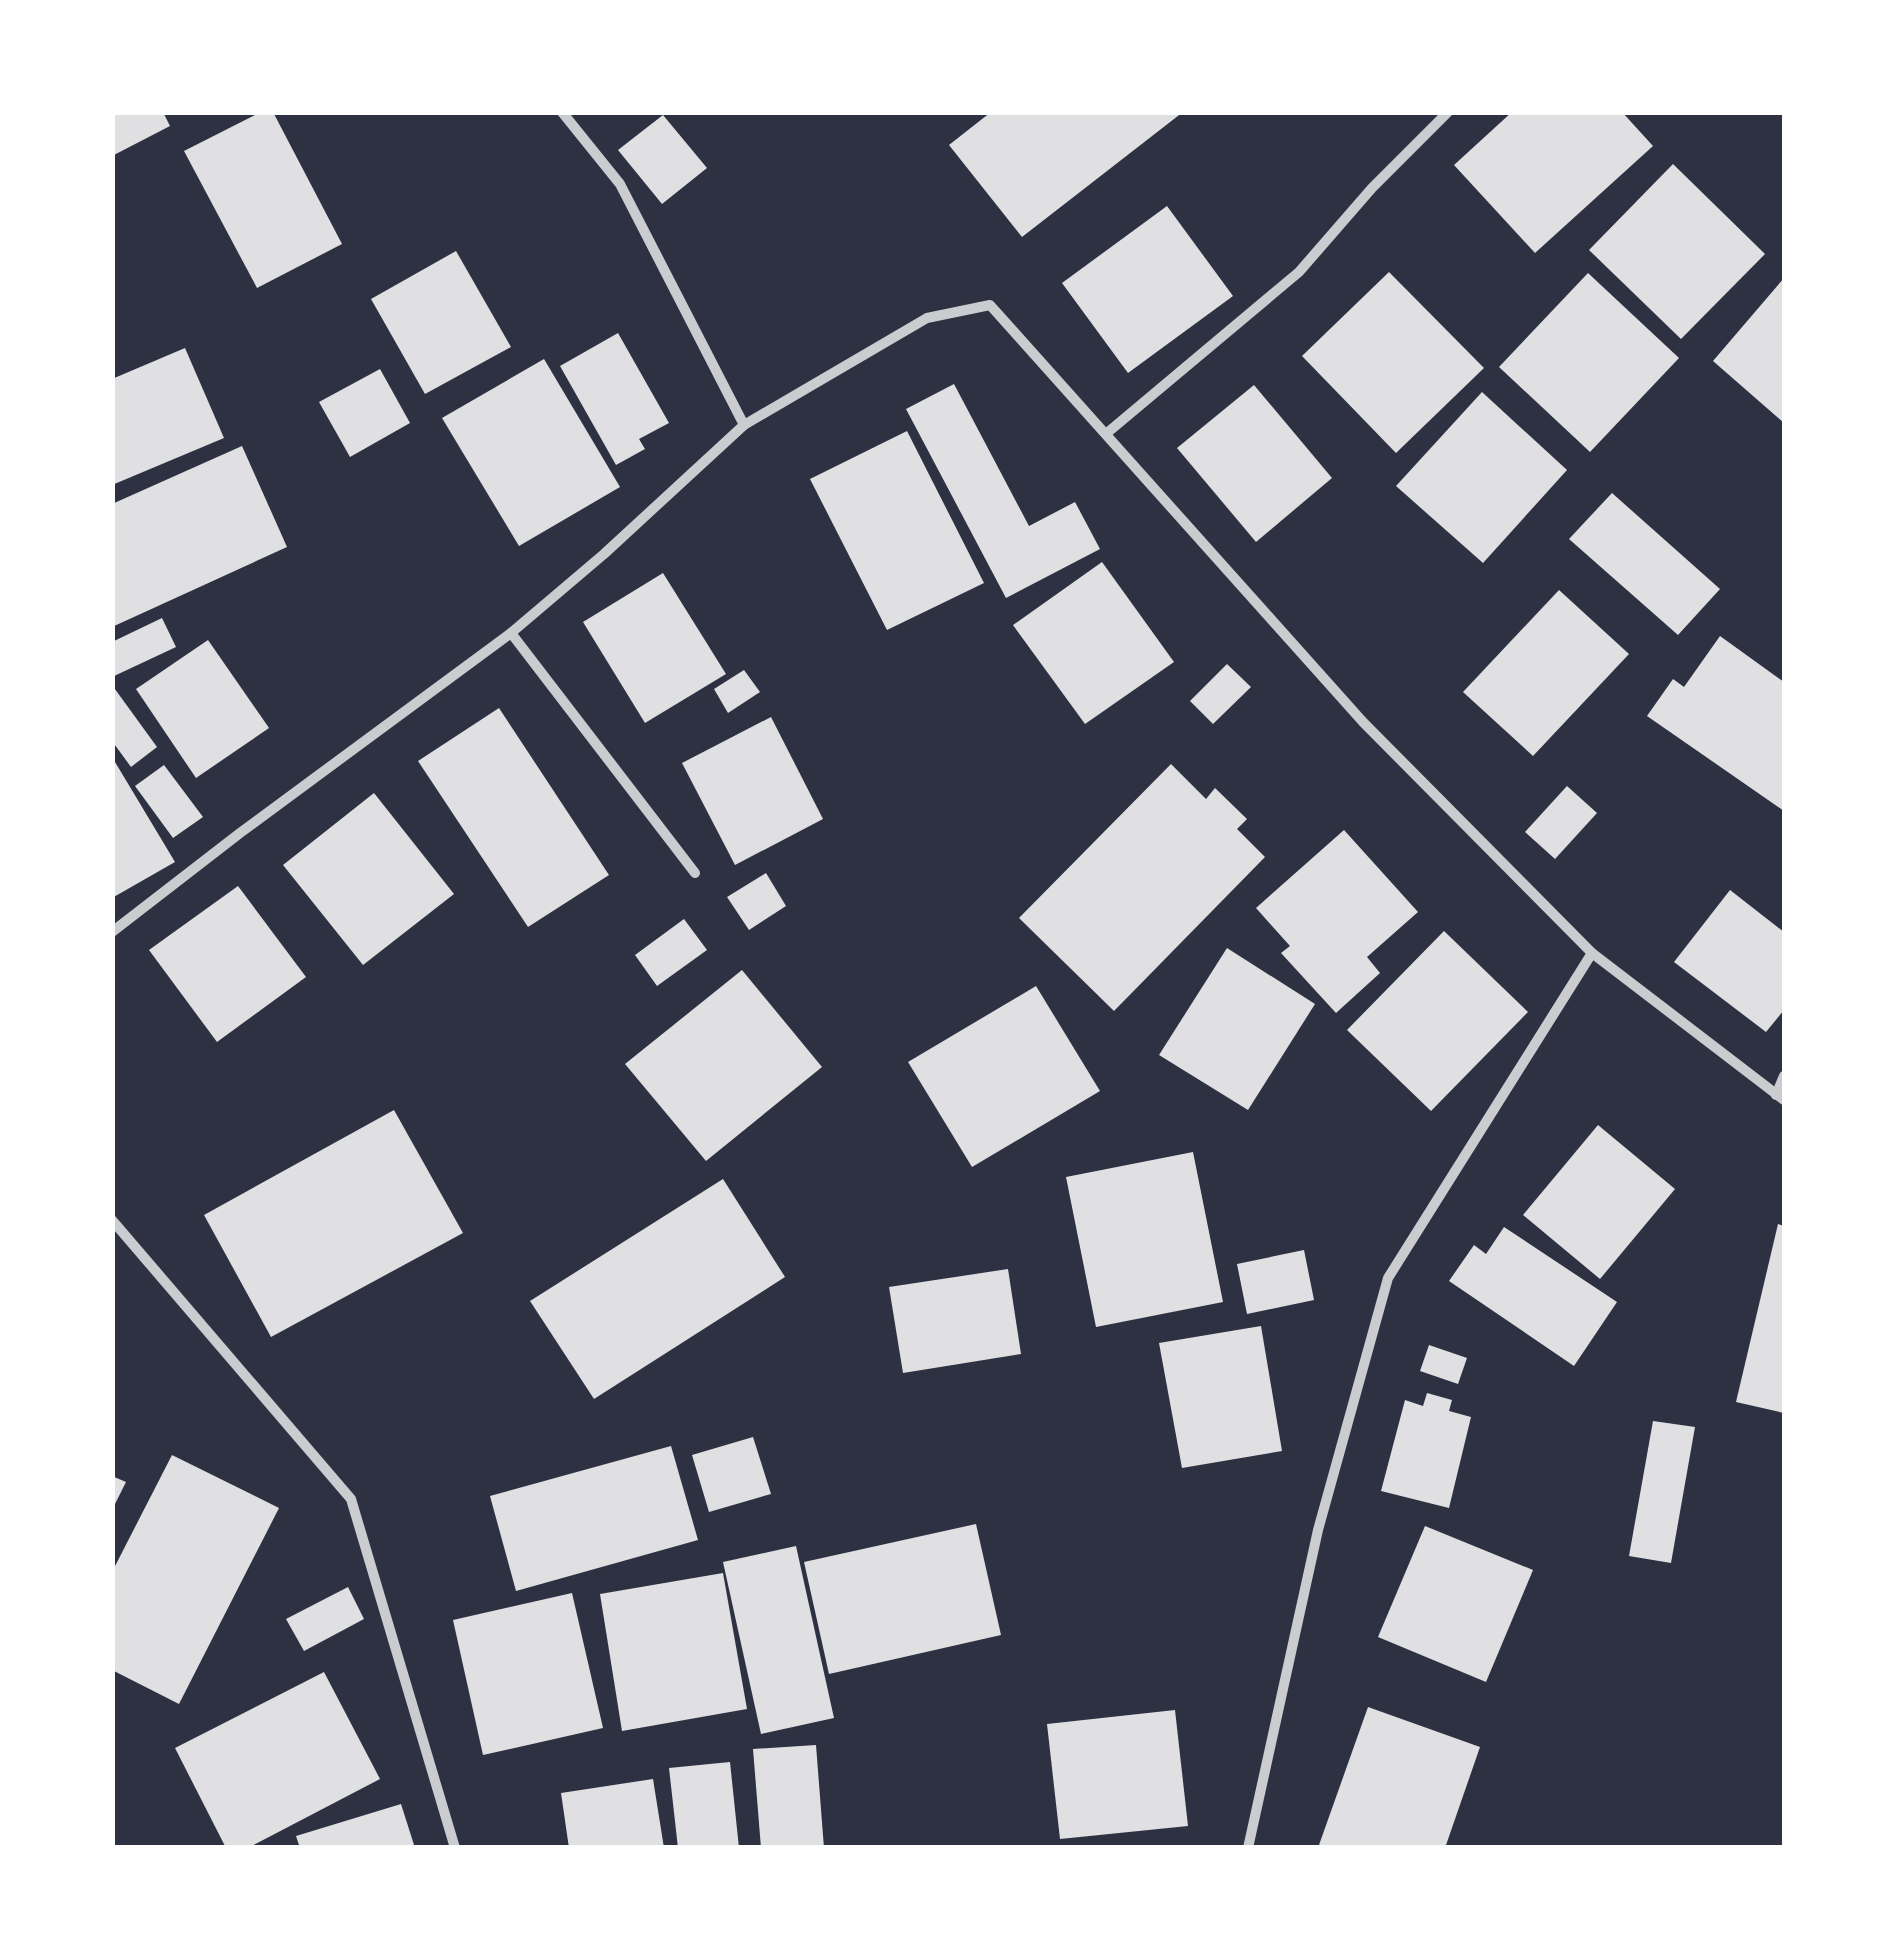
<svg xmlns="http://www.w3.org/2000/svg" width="1897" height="1960" font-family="'Roboto Condensed',sans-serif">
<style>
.building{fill:#e0e0e3}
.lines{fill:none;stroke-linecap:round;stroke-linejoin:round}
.minor{stroke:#caccd0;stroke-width:10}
</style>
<rect width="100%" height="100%" fill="#2d3142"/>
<g class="building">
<path d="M 112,112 L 163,112 L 170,126 L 112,156 Z"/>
<path d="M 261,112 L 273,112 L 342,244 L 257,288 L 184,151 Z"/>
<path d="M 991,112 L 1183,112 L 1022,237 L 949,145 Z"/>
<path d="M 1512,112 L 1622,112 L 1653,146 L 1535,253 L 1454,165 Z"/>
<path d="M 663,115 L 707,168 L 662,204 L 618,150 Z"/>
<path d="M 1673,164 L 1765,254 L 1681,339 L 1589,250 Z"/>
<path d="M 1167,206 L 1233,296 L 1128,373 L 1062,283 Z"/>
<path d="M 456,251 L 511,347 L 425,394 L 371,299 Z"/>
<path d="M 1389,272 L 1484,368 L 1396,453 L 1302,356 Z"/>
<path d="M 1588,273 L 1679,358 L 1590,452 L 1499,367 Z"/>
<path d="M 1784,278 L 1784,423 L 1713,361 Z"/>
<path d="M 618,333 L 669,423 L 639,439 L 645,449 L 616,465 L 560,366 Z"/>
<path d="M 185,348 L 224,438 L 112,485 L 112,379 Z"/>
<path d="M 544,359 L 620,487 L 519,546 L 442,418 Z"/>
<path d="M 380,369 L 410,423 L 350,457 L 319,402 Z"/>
<path d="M 954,384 L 1029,526 L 1075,502 L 1100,549 L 1006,598 L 906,409 Z"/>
<path d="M 1254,385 L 1332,478 L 1256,542 L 1177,448 Z"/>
<path d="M 1482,392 L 1567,470 L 1483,563 L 1396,486 Z"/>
<path d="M 907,431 L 984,583 L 887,630 L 810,479 Z"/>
<path d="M 242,446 L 287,547 L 112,627 L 112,504 Z"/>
<path d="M 1612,493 L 1720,589 L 1678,635 L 1569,539 Z"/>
<path d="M 1102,562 L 1174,662 L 1085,724 L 1013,625 Z"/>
<path d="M 663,573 L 726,674 L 645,723 L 583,622 Z"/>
<path d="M 1559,590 L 1629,654 L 1533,756 L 1463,692 Z"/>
<path d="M 162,618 L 176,647 L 112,677 L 112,642 Z"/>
<path d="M 1720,636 L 1784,682 L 1784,811 L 1647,716 L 1673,679 L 1684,687 Z"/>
<path d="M 208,640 L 269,728 L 196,778 L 136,689 Z"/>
<path d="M 1227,664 L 1251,687 L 1213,724 L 1190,701 Z"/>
<path d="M 744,670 L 760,692 L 728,713 L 714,689 Z"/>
<path d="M 112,685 L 157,747 L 131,767 L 112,741 Z"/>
<path d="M 499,708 L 609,875 L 528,927 L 418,761 Z"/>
<path d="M 771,717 L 823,819 L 735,865 L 682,763 Z"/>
<path d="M 112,757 L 175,862 L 112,898 Z"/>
<path d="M 1171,764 L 1206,799 L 1215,788 L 1247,819 L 1237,829 L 1265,857 L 1114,1011 L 1019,918 Z"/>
<path d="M 164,765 L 203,817 L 173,838 L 135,786 Z"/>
<path d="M 1567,786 L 1597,813 L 1555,859 L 1525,832 Z"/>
<path d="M 374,793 L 454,894 L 363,965 L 283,865 Z"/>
<path d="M 1344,830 L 1418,912 L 1367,957 L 1380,973 L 1336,1013 L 1281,953 L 1290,946 L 1256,908 Z"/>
<path d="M 766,873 L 786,906 L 749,930 L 727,897 Z"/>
<path d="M 238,886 L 306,977 L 217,1042 L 149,950 Z"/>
<path d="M 1730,890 L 1784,932 L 1784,1010 L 1766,1032 L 1674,962 Z"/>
<path d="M 684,919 L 707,950 L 657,986 L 635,955 Z"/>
<path d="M 1444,931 L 1528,1012 L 1431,1111 L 1347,1030 Z"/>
<path d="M 1227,948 L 1315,1004 L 1248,1110 L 1159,1055 Z"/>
<path d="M 742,970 L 822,1067 L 706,1161 L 625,1064 Z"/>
<path d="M 1036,986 L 1100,1091 L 972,1167 L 908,1062 Z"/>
<path d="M 394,1110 L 463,1233 L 271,1337 L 204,1215 Z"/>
<path d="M 1598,1125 L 1675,1189 L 1600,1279 L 1523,1215 Z"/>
<path d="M 1193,1152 L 1223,1302 L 1096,1327 L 1066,1177 Z"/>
<path d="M 723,1179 L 785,1277 L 594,1399 L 530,1301 Z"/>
<path d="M 1778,1224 L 1784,1226 L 1784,1413 L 1736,1402 Z"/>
<path d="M 1504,1227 L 1617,1302 L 1574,1366 L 1449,1281 L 1474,1245 L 1486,1254 Z"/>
<path d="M 1304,1250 L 1314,1300 L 1247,1314 L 1237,1264 Z"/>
<path d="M 1008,1269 L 1021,1354 L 903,1373 L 889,1287 Z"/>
<path d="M 1261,1326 L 1282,1451 L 1182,1468 L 1159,1343 Z"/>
<path d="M 1429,1345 L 1467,1358 L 1458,1384 L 1420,1371 Z"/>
<path d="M 1427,1393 L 1452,1400 L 1449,1411 L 1471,1417 L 1449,1508 L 1381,1491 L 1405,1400 L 1423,1406 Z"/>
<path d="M 1653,1421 L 1695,1427 L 1671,1563 L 1629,1556 Z"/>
<path d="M 753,1437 L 771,1494 L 709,1512 L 692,1455 Z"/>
<path d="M 671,1446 L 698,1540 L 516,1591 L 490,1496 Z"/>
<path d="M 172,1455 L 279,1508 L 179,1704 L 112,1670 L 112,1572 Z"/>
<path d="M 112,1476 L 126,1482 L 112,1510 Z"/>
<path d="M 976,1524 L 1001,1635 L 829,1674 L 804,1562 Z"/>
<path d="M 1425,1526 L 1533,1570 L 1486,1682 L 1378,1637 Z"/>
<path d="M 796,1546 L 834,1718 L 761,1734 L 723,1562 Z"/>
<path d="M 723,1573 L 747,1709 L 622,1731 L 600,1594 Z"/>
<path d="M 348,1587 L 364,1619 L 304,1651 L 286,1619 Z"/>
<path d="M 572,1593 L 603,1728 L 483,1755 L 453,1620 Z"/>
<path d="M 324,1672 L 380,1779 L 248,1848 L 226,1848 L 175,1748 Z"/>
<path d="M 1368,1707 L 1480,1747 L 1445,1848 L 1319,1845 Z"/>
<path d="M 1175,1710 L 1188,1826 L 1060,1839 L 1047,1724 Z"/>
<path d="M 816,1745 L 824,1848 L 761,1848 L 753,1749 Z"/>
<path d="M 730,1762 L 739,1848 L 678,1848 L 669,1768 Z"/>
<path d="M 653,1779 L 664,1848 L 569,1848 L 561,1793 Z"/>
<path d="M 401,1804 L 415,1848 L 300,1848 L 296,1836 Z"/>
</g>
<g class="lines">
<g class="minor">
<path d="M 562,112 L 620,184 L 744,425"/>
<path d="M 1107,433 L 1299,272 L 1372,188 L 1448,112"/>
<path d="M 511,633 L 695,873"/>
<path d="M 112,932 L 240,833 L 511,633 L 604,554 L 744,425 L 927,318 L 990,305 L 1363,722 L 1592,953 L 1784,1100"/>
<path d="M 1776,1095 L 1784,1076"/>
<path d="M 112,1220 L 351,1499 L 455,1848"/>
<path d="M 1248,1848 L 1318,1530 L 1388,1278 L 1592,953"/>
</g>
</g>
<rect width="1897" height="1960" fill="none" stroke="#ffffff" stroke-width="230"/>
</svg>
